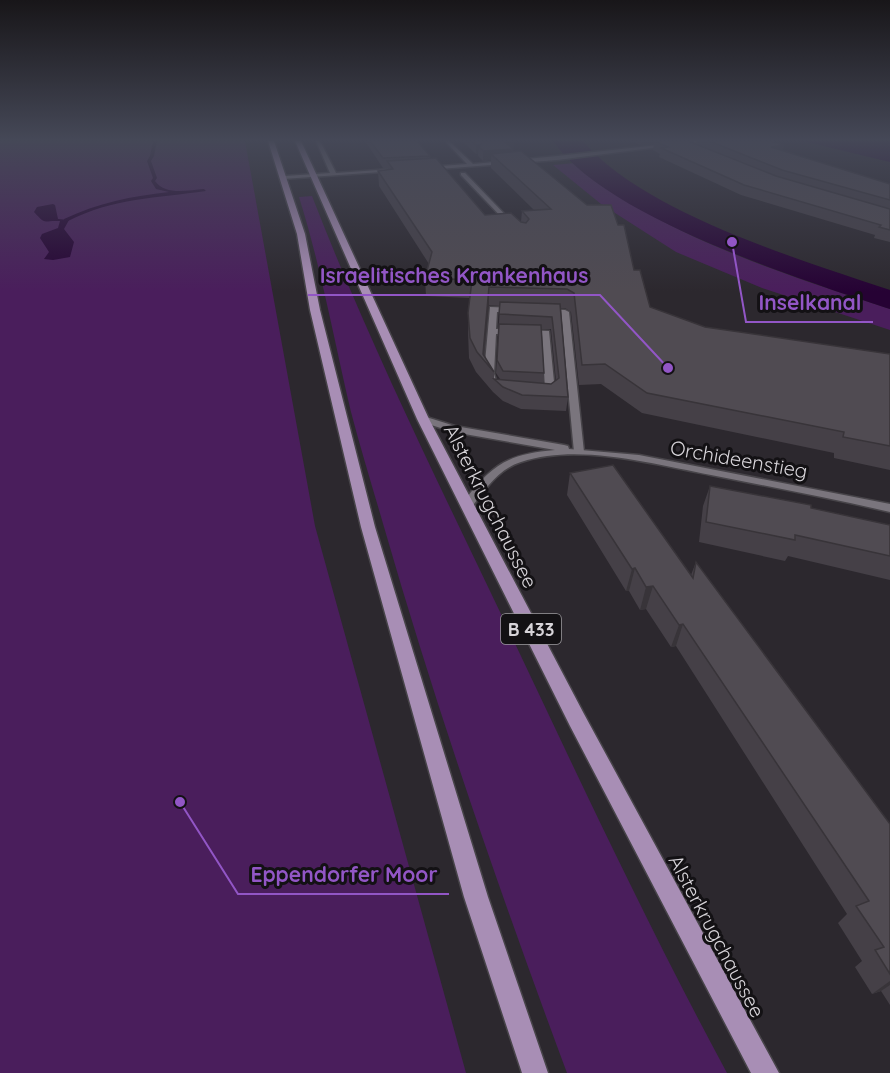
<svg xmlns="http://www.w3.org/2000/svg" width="890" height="1073" font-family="Quicksand,sans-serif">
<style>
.green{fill:#4a1e5c}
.water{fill:#260234}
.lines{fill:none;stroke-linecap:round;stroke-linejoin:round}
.stream{fill:#260234;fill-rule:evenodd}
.lane-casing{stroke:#474449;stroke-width:3}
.street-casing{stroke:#474449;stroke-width:3}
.primary-casing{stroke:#474449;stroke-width:3}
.lane{fill:#7a757d;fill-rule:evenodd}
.street{fill:#7a757d;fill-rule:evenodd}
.primary{fill:#a88eb5;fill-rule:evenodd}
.wall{fill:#454047;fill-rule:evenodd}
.shaded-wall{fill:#383439}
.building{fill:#504b52;stroke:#383439;stroke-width:1.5}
.labels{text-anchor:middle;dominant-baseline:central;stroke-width:6;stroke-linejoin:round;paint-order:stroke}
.shield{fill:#131114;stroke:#9c9a9e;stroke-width:1.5}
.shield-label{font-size:18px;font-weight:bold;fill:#d7d4d9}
.street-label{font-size:20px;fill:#d7d4d9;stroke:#131114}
.leader{fill:none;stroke:#9256c6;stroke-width:2}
.callout-dot{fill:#9256c6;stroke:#131114;stroke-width:2}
.callout-label{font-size:21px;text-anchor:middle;font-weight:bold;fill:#9256c6;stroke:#131114;stroke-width:6;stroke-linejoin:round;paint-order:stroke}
</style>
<rect width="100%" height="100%" fill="#2c282e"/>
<g class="green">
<path d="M 0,141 L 245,141 L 315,526 L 466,1073 L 0,1073 Z"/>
<path d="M 575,163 C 658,235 787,275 890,309 L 890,330 L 762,288 L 676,252 L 601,204 L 553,165 Z"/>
<path d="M 312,196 C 367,338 435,476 501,614 C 574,768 646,923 727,1073 L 567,1073 C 500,893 437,711 384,527 C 373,489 361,450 351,412 C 334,340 321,267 299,197 Z"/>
</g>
<g class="water">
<path d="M 553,141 L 583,141 C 644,213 801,260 890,290 L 890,309 C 801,279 606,218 553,141 Z"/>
<path d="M 799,141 L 890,141 L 890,162 L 807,142 Z"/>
<path d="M 53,204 L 55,205 L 58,219 L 69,220 L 64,229 L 74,242 L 70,257 L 53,260 L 44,259 L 49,252 L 40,238 L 42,234 L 58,228 L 60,221 C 42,220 47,226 34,212 L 37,207 Z"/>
</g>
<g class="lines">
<path class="stream" d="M 153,141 L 157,141 L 154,156 L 151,161 L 157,178 L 155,181 C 166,196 188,190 204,189 L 206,191 C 157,198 113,198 68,221 L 64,221 L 64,219 C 98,203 132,196 169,192 L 156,189 L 151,181 L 153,178 L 147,161 L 150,156 Z"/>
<defs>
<g id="lane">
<path d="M 461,173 L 465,173 L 514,224 L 514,226 L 510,226 L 461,175 Z"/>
<path d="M 490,307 L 515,308 L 519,310 L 515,312 L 497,312 L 496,329 L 549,331 L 555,392 L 553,394 L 542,395 L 537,392 L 545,389 L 542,335 L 496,334 L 494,374 L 496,380 L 494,382 L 488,382 L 484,374 Z"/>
<path d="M 541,309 L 565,310 L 569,312 L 584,452 L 583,454 L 575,454 L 574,452 L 561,314 L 544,313 L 540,311 Z"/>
</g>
<g id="street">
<path d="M 316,141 L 320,141 L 336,173 L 392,169 L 395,171 L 283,179 L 285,176 L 330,173 Z"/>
<path d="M 445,141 L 449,141 L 473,164 L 557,156 L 695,141 L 706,141 L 557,160 L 426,170 L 428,167 L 467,164 Z"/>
<path d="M 423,416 L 455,426 L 564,445 L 568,446 L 569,449 L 639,455 L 890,504 L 890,512 C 830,498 771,487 711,475 C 652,464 579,443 521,462 C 498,469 485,490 471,508 L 463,508 L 461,505 L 463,502 C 492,465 507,454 555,450 L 453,432 L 419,421 L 418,419 Z"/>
</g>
<g id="primary">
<path d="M 268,141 L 274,141 L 305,234 L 320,310 L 375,527 L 488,897 L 548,1073 L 522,1073 L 464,897 L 361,527 L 310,310 L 297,234 Z"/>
<path d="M 295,141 L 301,141 L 429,419 L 584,714 L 779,1073 L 751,1073 L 570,726 L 417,419 Z"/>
</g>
</defs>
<use href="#lane" class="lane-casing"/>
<use href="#street" class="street-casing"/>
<use href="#primary" class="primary-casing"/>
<use href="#lane" class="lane"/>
<use href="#street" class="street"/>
<use href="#primary" class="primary"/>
</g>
<g class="wall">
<path d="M 365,141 L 417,141 L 430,156 L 430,158 L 485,215 L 521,222 L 522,211 L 534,210 L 491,168 L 491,160 L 483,161 L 478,156 L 478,153 L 476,154 L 462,141 L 514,141 L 513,150 L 512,152 L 634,270 L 650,307 L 705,327 L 890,354 L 890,470 L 834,458 L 834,453 L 642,413 L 601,384 L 579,385 L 571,312 L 565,308 L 561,308 L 568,397 L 566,411 L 521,409 L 503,401 L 493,392 L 476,372 L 469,358 L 468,332 L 470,298 L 426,296 L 425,278 L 429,264 L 379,186 L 378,171 L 388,170 L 388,168 L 383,168 ZM 489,305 L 500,306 L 496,373 L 500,379 L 494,379 L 494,372 L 484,356 ZM 541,329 L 551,329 L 556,381 L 551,384 L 543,383 L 544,373 Z"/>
<path d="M 631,141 L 692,141 L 689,141 L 696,144 L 697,141 L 770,141 L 784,145 L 782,151 L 890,184 L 890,242 L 874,238 L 875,235 L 741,195 L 659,157 L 660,154 L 653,150 L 654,144 L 641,145 Z"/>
<path d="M 570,473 L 691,575 L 696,562 L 890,824 L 890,1005 L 881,991 L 872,994 L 855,967 L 862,961 L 838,923 L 847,914 L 676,646 L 671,647 L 646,609 L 640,610 L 629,591 L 626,591 L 567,495 Z"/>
<path d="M 710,486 L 890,525 L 890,580 L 788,556 L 785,561 L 699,542 L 703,506 Z"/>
</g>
<g class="shaded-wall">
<path d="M 514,141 L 512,158 L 491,154 L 491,160 L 483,161 L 483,151 L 505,142 Z"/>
<path d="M 642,141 L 693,141 L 659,144 L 654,141 L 654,144 L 641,145 Z"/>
<path d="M 481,144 L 479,147 L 478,153 L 476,154 L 476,145 Z"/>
<path d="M 784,145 L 782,154 L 771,147 Z"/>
<path d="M 489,287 L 489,305 L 483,360 L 482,359 Z"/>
<path d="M 635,568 L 629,591 L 626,591 L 632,569 Z"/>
<path d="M 653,586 L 646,609 L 640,610 L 646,587 Z"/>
<path d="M 683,624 L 676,646 L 671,647 L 679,625 Z"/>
<path d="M 890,981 L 890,985 L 881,991 L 872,994 Z"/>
</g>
<g class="building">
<path d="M 370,141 L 417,141 L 430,156 L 383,158 Z"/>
<path d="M 472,141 L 514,141 L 505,142 L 513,149 L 483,151 L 479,147 L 481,144 L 476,145 Z"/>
<path d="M 654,141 L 688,141 L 776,176 L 890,209 L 890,230 L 879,227 L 881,225 L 744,185 L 661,148 L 668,147 Z"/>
<path d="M 709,141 L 770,141 L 784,145 L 771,147 L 890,184 L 890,200 L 782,170 Z"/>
<path d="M 521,151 L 587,205 L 611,205 L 618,225 L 624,225 L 634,270 L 640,270 L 650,307 L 705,327 L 890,354 L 890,446 L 843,437 L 844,432 L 647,393 L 605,364 L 582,365 L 574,293 L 567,289 L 489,287 L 483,354 L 494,372 L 477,352 L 470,338 L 468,313 L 472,280 L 425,278 L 432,252 L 378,171 L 393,169 L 387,161 L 436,158 L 485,215 L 511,213 L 521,222 L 526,223 L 529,219 L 522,211 L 551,209 L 491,154 Z"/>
<path d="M 500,302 L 560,304 L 568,397 L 522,395 L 503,387 L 494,379 L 551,384 L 559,378 L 552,317 L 499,314 Z"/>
<path d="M 499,324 L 541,325 L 544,373 L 503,371 L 497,360 Z"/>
<path d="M 613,465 L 693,578 L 696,562 L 890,824 L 890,974 L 875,950 L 884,947 L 856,906 L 869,901 L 683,624 L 679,625 L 653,586 L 646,587 L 635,568 L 632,569 L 570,473 Z"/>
<path d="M 710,486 L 811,505 L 811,508 L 890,525 L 890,556 L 795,535 L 795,540 L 706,522 Z"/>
</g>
<linearGradient id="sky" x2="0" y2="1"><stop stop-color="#181619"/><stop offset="0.48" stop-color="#454857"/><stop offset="1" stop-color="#454857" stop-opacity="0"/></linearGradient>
<rect width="890" height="291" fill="url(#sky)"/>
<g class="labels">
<rect class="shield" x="501" y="614" width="60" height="30" rx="4.5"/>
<g class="shield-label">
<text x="531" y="629">B 433</text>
</g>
<g class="street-label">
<text transform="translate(739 459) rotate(10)">Orchideenstieg</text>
<text transform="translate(491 506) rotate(63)">Alsterkrugchaussee</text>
<text transform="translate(717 936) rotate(62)">Alsterkrugchaussee</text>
</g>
</g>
<path class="leader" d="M668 368L600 295H308M732 242L746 322H873M180 802L238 894H449"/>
<g class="callout-dot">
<circle cx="668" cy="368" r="6"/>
<circle cx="732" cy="242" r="6"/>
<circle cx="180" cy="802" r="6"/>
</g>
<g class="callout-label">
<text x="454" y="283">Israelitisches Krankenhaus</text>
<text x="810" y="310">Inselkanal</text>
<text x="344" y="882">Eppendorfer Moor</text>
</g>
</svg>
